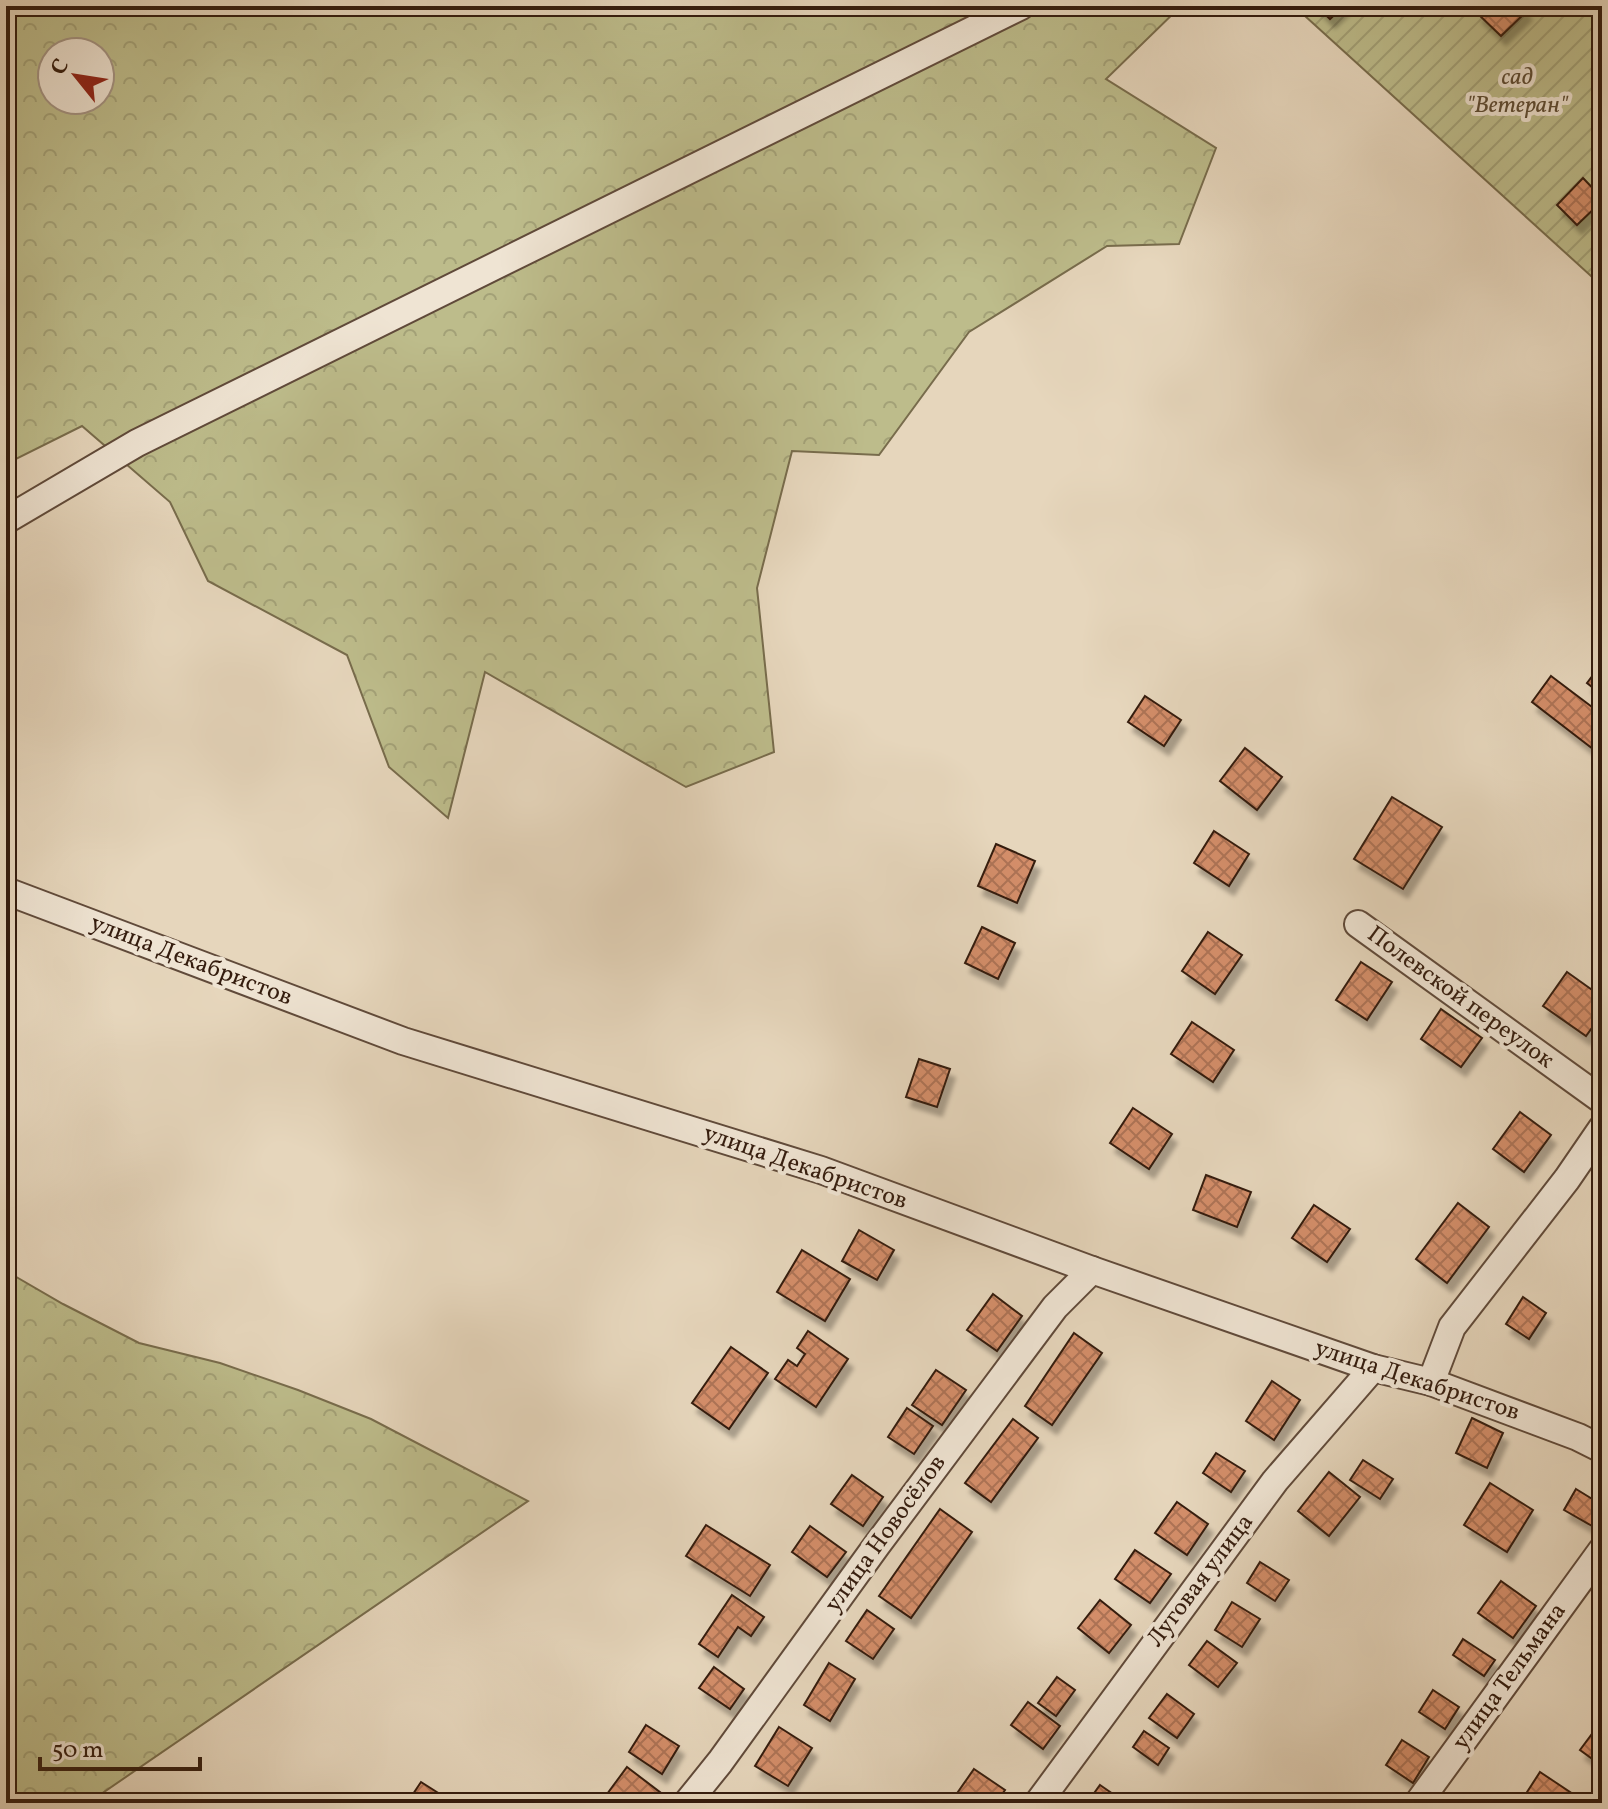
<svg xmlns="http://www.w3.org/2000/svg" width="1608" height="1809" font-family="Vollkorn,serif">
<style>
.forest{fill:url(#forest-crowns);stroke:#786c4c;stroke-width:2;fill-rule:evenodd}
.garden{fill:url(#garden-furrows);stroke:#786c4c;stroke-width:2}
.building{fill:url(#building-cross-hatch);stroke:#341c0e;stroke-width:2;filter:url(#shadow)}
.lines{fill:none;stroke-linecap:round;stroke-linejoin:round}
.minor-casing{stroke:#604a3a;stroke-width:30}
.minor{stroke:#efe4d3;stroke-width:26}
.labels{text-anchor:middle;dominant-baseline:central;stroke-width:8;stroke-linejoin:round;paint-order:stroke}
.park-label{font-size:24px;font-style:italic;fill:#5d4c34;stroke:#efe4d3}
.street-label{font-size:24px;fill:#341c0e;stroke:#efe4d3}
</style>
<defs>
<pattern id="forest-crowns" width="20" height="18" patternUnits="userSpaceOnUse" patternTransform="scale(2)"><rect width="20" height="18" fill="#bdbc8b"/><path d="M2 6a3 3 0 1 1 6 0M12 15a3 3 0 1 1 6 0" fill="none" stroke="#a3a177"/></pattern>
<pattern id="garden-furrows" width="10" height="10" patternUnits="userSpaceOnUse" patternTransform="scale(2)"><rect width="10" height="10" fill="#bdbc8b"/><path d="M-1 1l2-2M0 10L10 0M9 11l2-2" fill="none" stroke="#a3a177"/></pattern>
<pattern id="building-cross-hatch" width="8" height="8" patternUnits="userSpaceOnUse" patternTransform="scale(2)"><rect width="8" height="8" fill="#d48e6a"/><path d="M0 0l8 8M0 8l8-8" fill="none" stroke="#ad7356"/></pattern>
<filter id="shadow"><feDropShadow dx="5" dy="9" stdDeviation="2" flood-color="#0004"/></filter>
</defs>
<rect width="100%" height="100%" fill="#e6d6bc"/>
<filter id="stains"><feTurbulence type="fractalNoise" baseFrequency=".0025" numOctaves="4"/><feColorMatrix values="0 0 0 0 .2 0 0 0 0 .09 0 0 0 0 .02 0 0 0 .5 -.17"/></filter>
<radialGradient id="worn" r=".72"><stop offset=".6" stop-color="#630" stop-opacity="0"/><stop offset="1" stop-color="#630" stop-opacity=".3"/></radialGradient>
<g class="forest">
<path d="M 6,6 L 1181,6 L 1106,79 L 1216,148 L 1179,244 L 1107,246 L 969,332 L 879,455 L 792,451 L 757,588 L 774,752 L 686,787 L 485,672 L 448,818 L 389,767 L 347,655 L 208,581 L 170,502 L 82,426 L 6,464 ZM 52,52 L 100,52 L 100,100 L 52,100 Z"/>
<path d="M 6,1271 L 63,1304 L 139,1343 L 220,1363 L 298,1390 L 371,1419 L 528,1501 L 88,1803 L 6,1803 Z"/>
</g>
<path class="garden" d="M 1294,6 L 1602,6 L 1602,286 Z"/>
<g class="building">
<path d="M 1317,6 L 1344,6 L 1330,19 Z"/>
<path d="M 1484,6 L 1522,6 L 1527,11 L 1501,36 L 1477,13 Z"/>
<path d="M 1583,178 L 1602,198 L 1602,201 L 1577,225 L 1557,205 Z"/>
<path d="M 1602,663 L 1602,695 L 1587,683 Z"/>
<path d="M 1551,676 L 1600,713 L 1602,711 L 1602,756 L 1532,702 Z"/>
<path d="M 1145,696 L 1181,720 L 1164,746 L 1128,722 Z"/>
<path d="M 1245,748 L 1282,777 L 1257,810 L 1220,781 Z"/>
<path d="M 1392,797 L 1442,827 L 1403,889 L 1354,859 Z"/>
<path d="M 1214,831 L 1249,854 L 1229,886 L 1194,863 Z"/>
<path d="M 996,844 L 1035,861 L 1017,903 L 978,886 Z"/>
<path d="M 982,927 L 1015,943 L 998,979 L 965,963 Z"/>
<path d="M 1208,932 L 1242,955 L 1215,994 L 1182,971 Z"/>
<path d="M 1361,962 L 1392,982 L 1367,1020 L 1336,1000 Z"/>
<path d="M 1567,972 L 1602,997 L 1602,1014 L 1586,1036 L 1543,1006 Z"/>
<path d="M 1441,1009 L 1482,1038 L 1461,1067 L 1421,1039 Z"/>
<path d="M 1192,1022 L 1234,1050 L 1213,1082 L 1171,1054 Z"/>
<path d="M 919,1059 L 950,1069 L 937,1107 L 906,1097 Z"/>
<path d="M 1133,1108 L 1172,1134 L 1149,1169 L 1110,1143 Z"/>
<path d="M 1520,1112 L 1551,1135 L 1524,1172 L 1493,1149 Z"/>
<path d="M 1206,1175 L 1251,1192 L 1237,1227 L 1193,1210 Z"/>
<path d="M 1458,1203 L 1489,1227 L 1447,1283 L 1416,1259 Z"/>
<path d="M 1314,1205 L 1350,1229 L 1327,1262 L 1292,1238 Z"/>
<path d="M 859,1230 L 894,1250 L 877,1280 L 842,1261 Z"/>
<path d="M 802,1250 L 850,1279 L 825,1321 L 777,1292 Z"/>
<path d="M 993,1294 L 1022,1316 L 997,1351 L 967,1330 Z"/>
<path d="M 1523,1297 L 1546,1313 L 1529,1339 L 1506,1324 Z"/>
<path d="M 808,1331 L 848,1359 L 816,1407 L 775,1379 L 788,1360 L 797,1366 L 805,1354 L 797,1348 Z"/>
<path d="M 1074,1333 L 1102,1353 L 1052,1425 L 1025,1406 Z"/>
<path d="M 731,1347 L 768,1373 L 729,1429 L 692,1403 Z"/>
<path d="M 936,1370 L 966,1390 L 942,1425 L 912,1405 Z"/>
<path d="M 1272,1381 L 1300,1400 L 1274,1440 L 1246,1421 Z"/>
<path d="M 907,1408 L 933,1426 L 914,1454 L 888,1437 Z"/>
<path d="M 1472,1418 L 1503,1433 L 1487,1468 L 1456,1453 Z"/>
<path d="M 1013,1419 L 1038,1438 L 991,1502 L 965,1483 Z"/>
<path d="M 1216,1453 L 1245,1471 L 1231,1492 L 1203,1473 Z"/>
<path d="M 1363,1460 L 1393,1479 L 1380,1499 L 1350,1480 Z"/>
<path d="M 1329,1472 L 1360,1497 L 1329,1536 L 1298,1511 Z"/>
<path d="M 852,1475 L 883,1497 L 863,1526 L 831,1504 Z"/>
<path d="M 1490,1483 L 1533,1510 L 1507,1552 L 1464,1525 Z"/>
<path d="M 1576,1489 L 1602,1505 L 1602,1525 L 1599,1530 L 1564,1510 Z"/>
<path d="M 1177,1502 L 1208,1524 L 1187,1555 L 1155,1533 Z"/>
<path d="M 940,1509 L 972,1532 L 911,1618 L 879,1596 Z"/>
<path d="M 706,1525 L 770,1565 L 750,1596 L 686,1556 Z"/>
<path d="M 810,1526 L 846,1552 L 827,1577 L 792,1552 Z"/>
<path d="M 1135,1550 L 1171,1574 L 1150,1603 L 1115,1579 Z"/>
<path d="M 1260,1562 L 1289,1580 L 1275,1601 L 1247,1583 Z"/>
<path d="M 1501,1581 L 1536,1606 L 1513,1638 L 1478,1613 Z"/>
<path d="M 732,1595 L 764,1617 L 751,1636 L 738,1627 L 718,1657 L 699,1644 Z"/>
<path d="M 1100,1600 L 1131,1625 L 1109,1653 L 1078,1628 Z"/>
<path d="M 1232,1602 L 1260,1619 L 1242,1647 L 1215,1630 Z"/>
<path d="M 867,1610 L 894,1629 L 873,1659 L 846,1641 Z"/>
<path d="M 1463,1639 L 1495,1660 L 1484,1676 L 1453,1655 Z"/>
<path d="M 1207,1641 L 1237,1663 L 1218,1687 L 1189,1665 Z"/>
<path d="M 829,1663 L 855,1679 L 830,1721 L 804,1705 Z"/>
<path d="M 714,1667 L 744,1689 L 730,1709 L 699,1688 Z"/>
<path d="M 1057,1677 L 1075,1690 L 1056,1716 L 1038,1703 Z"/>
<path d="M 1433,1690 L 1459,1707 L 1445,1729 L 1419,1712 Z"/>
<path d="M 1167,1694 L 1194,1714 L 1177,1738 L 1149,1718 Z"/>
<path d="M 1028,1702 L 1060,1726 L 1043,1749 L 1011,1725 Z"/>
<path d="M 1600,1723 L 1602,1724 L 1602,1766 L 1580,1750 Z"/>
<path d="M 646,1725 L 679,1746 L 662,1774 L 629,1752 Z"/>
<path d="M 779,1727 L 812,1748 L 788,1786 L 755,1766 Z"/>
<path d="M 1144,1731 L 1169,1748 L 1158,1765 L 1133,1747 Z"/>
<path d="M 1402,1740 L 1429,1757 L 1413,1783 L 1386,1765 Z"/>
<path d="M 627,1767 L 665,1796 L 659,1803 L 618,1803 L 607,1794 Z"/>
<path d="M 974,1769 L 1005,1790 L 996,1803 L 958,1803 L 953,1799 Z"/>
<path d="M 1540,1772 L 1573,1794 L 1567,1803 L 1520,1803 Z"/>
<path d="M 421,1782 L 454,1803 L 407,1803 Z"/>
<path d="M 1100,1785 L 1126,1803 L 1087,1803 Z"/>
</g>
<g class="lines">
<defs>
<g id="minor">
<path d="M 6,520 L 137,443 L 1021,6"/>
<path d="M 6,891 L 403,1041 L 821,1170 L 1092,1270 L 1373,1368 L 1431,1382 L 1578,1437 L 1602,1449"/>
<path d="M 1358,924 L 1602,1100"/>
<path d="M 1431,1382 L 1452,1327 L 1567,1179 L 1602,1128"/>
<path d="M 687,1803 L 720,1762 L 877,1545 L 1055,1307 L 1092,1270"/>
<path d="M 1038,1803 L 1275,1481 L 1373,1368"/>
<path d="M 1418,1803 L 1602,1550"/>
</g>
</defs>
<use href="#minor" class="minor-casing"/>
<use href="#minor" class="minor"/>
</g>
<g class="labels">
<g class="park-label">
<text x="1517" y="78">сад<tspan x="1517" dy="28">"Ветеран"</tspan></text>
</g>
<g class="street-label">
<text transform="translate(191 961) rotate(21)">улица Декабристов</text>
<text transform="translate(1460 998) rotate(36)">Полевской переулок</text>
<text transform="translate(805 1168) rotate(19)">улица Декабристов</text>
<text transform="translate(1417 1381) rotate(18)">улица Декабристов</text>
<text transform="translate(886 1534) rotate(-54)">улица Новосёлов</text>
<text transform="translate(1201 1581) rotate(-53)">Луговая улица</text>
<text transform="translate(1510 1677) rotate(-54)">улица Тельмана</text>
</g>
</g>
<rect width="1608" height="1809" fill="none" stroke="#e6d6bc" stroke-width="32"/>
<rect x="8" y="8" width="1592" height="1793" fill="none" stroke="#341c0e" stroke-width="4"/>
<rect x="16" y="16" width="1576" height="1777" fill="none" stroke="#341c0e" stroke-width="2"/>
<g transform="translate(76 76) rotate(300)"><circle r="38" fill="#efe4d3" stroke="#a49484" stroke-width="2"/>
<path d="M0-6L14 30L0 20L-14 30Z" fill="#8f2418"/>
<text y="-12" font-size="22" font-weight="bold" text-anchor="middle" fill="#341c0e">С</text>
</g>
<path d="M40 1757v12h160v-12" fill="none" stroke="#341c0e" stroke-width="4"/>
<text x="52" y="1757" font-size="24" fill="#341c0e" stroke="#efe4d3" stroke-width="6" paint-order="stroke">50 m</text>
<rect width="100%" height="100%" filter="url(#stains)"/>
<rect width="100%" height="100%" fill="url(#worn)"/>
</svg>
